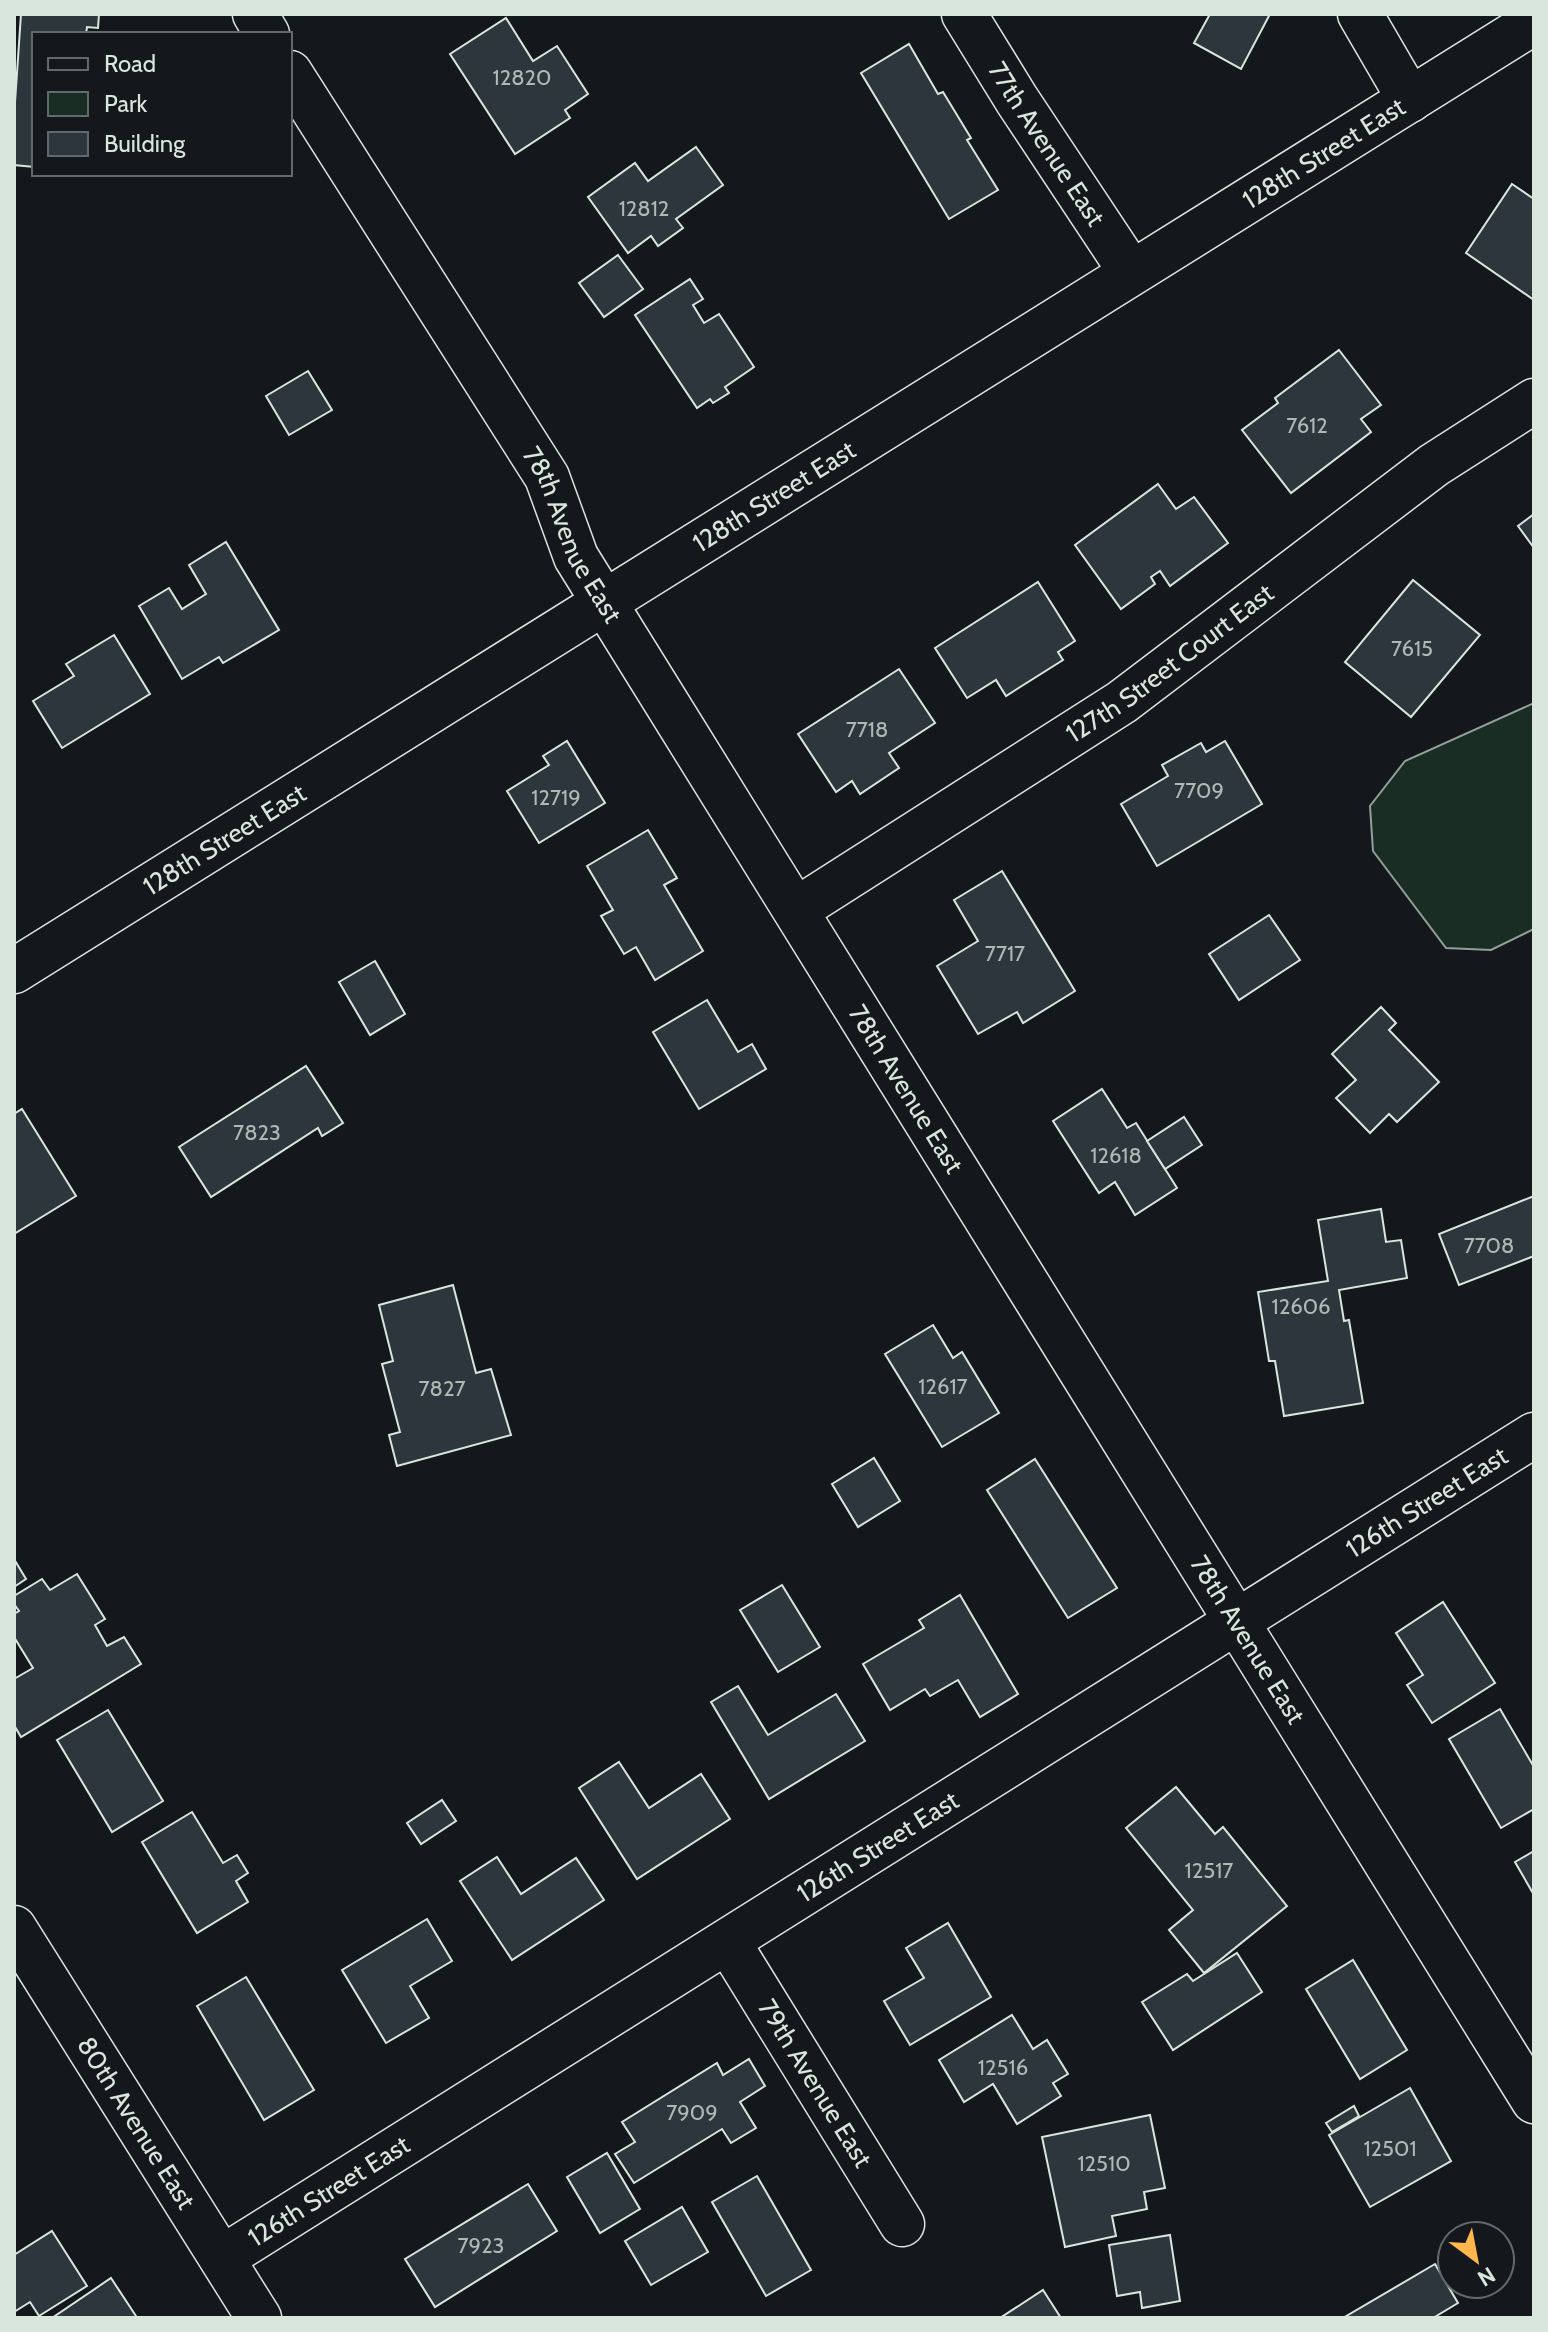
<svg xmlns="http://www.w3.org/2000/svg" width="1548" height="2332" font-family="Cabin,sans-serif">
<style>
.green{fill:#1a2d24;stroke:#939e99;stroke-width:2}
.building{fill:#2c363c;stroke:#d8e6dc;stroke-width:2}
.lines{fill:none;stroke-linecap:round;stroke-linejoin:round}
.minor-casing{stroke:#d8e6dc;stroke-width:47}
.minor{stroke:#14181c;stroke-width:44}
.labels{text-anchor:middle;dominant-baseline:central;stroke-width:6;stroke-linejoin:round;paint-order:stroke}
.number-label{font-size:22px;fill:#adbab4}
.street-label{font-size:26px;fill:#d8e6dc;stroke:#14181c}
</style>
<rect width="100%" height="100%" fill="#14181c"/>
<path class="green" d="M 1534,703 L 1534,929 L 1491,950 L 1446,948 L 1373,851 L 1370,806 L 1405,761 Z"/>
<g class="building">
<path d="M 21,14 L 99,14 L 98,28 L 87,27 L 86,34 L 34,34 L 34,167 L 14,165 L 14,117 Z"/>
<path d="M 1210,14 L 1270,14 L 1241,69 L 1194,43 Z"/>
<path d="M 506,18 L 533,61 L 557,46 L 588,94 L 565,110 L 570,118 L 515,154 L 450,54 Z"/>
<path d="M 909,44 L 938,94 L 943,92 L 971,138 L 967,140 L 998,190 L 949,219 L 861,73 Z"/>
<path d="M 696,147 L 723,185 L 676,219 L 683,228 L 658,246 L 651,236 L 628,253 L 588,197 L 635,163 L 648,181 Z"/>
<path d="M 1512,184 L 1534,199 L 1534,300 L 1466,253 Z"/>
<path d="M 618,255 L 643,289 L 604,317 L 579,283 Z"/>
<path d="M 690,279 L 703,299 L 693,305 L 704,323 L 719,314 L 754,367 L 725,387 L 729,393 L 713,403 L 710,399 L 697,408 L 635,315 Z"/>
<path d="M 1339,350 L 1381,405 L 1361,419 L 1371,432 L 1291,493 L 1242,430 L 1278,403 L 1275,398 Z"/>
<path d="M 308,371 L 332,410 L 289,435 L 266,396 Z"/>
<path d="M 1158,484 L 1176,509 L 1194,497 L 1228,543 L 1170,586 L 1160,571 L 1151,577 L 1155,584 L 1121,609 L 1075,545 Z"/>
<path d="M 1534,514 L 1534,548 L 1518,526 Z"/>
<path d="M 226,542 L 279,630 L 223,663 L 219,657 L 182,679 L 139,606 L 169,588 L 182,609 L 206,594 L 189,565 Z"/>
<path d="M 1413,580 L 1480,635 L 1411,717 L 1345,662 Z"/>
<path d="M 1038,582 L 1075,641 L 1058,652 L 1063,660 L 1006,696 L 996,680 L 967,698 L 935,648 Z"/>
<path d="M 114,635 L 150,694 L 62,748 L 33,701 L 74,676 L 66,664 Z"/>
<path d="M 899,669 L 935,723 L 889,753 L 899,768 L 860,794 L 852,781 L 836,792 L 798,734 Z"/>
<path d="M 567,741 L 605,803 L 539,843 L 507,791 L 549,765 L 543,756 Z"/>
<path d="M 1225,741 L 1262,804 L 1157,866 L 1121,804 L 1168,776 L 1162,765 L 1201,743 L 1206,752 Z"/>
<path d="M 648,830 L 677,878 L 664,885 L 703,951 L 655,980 L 636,947 L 624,954 L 601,916 L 613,910 L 587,866 Z"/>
<path d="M 1002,871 L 1075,991 L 1023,1023 L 1017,1012 L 978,1034 L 937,966 L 978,941 L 954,900 Z"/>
<path d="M 1269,915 L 1300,960 L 1239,1000 L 1209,954 Z"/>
<path d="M 375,961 L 405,1014 L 370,1035 L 339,982 Z"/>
<path d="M 707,1000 L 738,1052 L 752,1044 L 766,1069 L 699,1109 L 653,1032 Z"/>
<path d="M 1381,1007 L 1396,1023 L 1389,1030 L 1439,1082 L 1397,1122 L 1389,1114 L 1370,1133 L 1336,1098 L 1356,1080 L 1332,1054 Z"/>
<path d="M 306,1066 L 343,1123 L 322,1136 L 318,1128 L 211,1197 L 179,1147 Z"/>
<path d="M 1102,1089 L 1127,1128 L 1136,1123 L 1177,1188 L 1135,1215 L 1115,1182 L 1099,1193 L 1053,1121 Z"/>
<path d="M 22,1109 L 76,1196 L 14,1234 L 14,1114 Z"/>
<path d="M 1184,1117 L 1202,1145 L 1165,1169 L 1147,1141 Z"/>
<path d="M 1534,1196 L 1534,1256 L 1459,1285 L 1439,1234 Z"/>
<path d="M 1381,1209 L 1386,1242 L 1401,1240 L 1407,1278 L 1339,1290 L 1344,1321 L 1349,1320 L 1363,1403 L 1284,1416 L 1275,1361 L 1269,1361 L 1258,1292 L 1328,1281 L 1318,1220 Z"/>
<path d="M 453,1285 L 476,1373 L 491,1369 L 511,1435 L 397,1466 L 389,1435 L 400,1432 L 382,1364 L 393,1361 L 379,1305 Z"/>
<path d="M 933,1325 L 953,1358 L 962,1352 L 999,1413 L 942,1447 L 885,1354 Z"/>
<path d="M 874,1458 L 900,1501 L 858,1527 L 832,1484 Z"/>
<path d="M 1035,1459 L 1117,1588 L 1068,1618 L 987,1490 Z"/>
<path d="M 14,1559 L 26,1579 L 14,1587 Z"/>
<path d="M 77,1574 L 105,1619 L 95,1625 L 107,1646 L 124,1637 L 141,1664 L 21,1737 L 14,1725 L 14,1679 L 33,1668 L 14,1637 L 14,1614 L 19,1611 L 14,1604 L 14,1596 L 42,1579 L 50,1590 Z"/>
<path d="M 782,1585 L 820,1647 L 778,1672 L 740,1610 Z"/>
<path d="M 960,1595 L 1018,1694 L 980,1717 L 958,1680 L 930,1696 L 925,1689 L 890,1710 L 863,1664 L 924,1628 L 919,1620 Z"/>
<path d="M 1443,1602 L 1495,1683 L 1432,1723 L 1407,1685 L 1423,1675 L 1396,1633 Z"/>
<path d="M 738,1686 L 768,1735 L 836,1694 L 865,1741 L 769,1799 L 711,1702 Z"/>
<path d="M 1500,1709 L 1534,1767 L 1534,1809 L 1501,1828 L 1449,1739 Z"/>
<path d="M 108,1710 L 163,1801 L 112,1832 L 57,1740 Z"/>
<path d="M 619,1762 L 649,1808 L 701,1774 L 730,1819 L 637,1879 L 579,1788 Z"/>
<path d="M 1176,1787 L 1215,1834 L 1223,1827 L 1287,1906 L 1204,1973 L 1169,1930 L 1193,1910 L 1126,1828 Z"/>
<path d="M 442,1800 L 456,1821 L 421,1844 L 407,1823 Z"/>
<path d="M 192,1812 L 223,1863 L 237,1855 L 248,1873 L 236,1881 L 248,1902 L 197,1933 L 142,1842 Z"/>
<path d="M 1534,1851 L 1534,1895 L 1515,1862 Z"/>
<path d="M 497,1857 L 521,1894 L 576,1858 L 604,1900 L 512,1960 L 460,1881 Z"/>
<path d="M 427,1919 L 452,1961 L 410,1986 L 429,2018 L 386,2043 L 342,1970 Z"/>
<path d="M 948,1923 L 991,1997 L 910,2045 L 884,2001 L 924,1978 L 906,1948 Z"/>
<path d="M 1237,1953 L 1262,1992 L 1173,2050 L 1142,2002 L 1187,1974 L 1193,1981 Z"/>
<path d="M 1353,1960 L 1407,2050 L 1360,2079 L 1306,1989 Z"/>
<path d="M 246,1977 L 314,2090 L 264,2120 L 197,2006 Z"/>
<path d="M 1012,2015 L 1033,2049 L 1047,2040 L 1068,2074 L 1053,2083 L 1061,2096 L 1017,2124 L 993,2084 L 964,2102 L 939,2060 Z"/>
<path d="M 749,2059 L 765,2086 L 740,2102 L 756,2128 L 731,2143 L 722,2129 L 634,2183 L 615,2154 L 635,2142 L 622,2122 L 717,2063 L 723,2075 Z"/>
<path d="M 1410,2088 L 1451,2161 L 1370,2207 L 1329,2135 Z"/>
<path d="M 1354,2106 L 1359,2116 L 1332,2132 L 1326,2123 Z"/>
<path d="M 1150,2115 L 1165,2188 L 1144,2192 L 1147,2209 L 1112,2216 L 1116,2236 L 1065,2247 L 1042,2137 Z"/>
<path d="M 607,2153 L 640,2209 L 600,2233 L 567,2177 Z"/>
<path d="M 757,2176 L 811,2270 L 766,2296 L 712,2202 Z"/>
<path d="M 528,2184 L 557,2231 L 435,2307 L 405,2259 Z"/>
<path d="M 682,2207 L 708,2252 L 651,2285 L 625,2241 Z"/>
<path d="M 52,2231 L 87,2286 L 39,2316 L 30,2302 L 14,2312 L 14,2255 Z"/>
<path d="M 1170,2235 L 1180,2301 L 1142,2308 L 1140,2292 L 1117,2296 L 1109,2245 Z"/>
<path d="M 1435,2264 L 1458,2303 L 1433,2318 L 1343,2318 Z"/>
<path d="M 111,2278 L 136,2316 L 134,2318 L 52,2318 Z"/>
<path d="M 1043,2290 L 1061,2318 L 1000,2318 Z"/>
</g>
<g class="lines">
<defs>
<g id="minor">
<path d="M 255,14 L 267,34"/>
<path id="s1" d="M 964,14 L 1017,100 L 1131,272"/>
<path d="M 1360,14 L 1410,100"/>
<path id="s2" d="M 290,73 L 547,477 L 576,557 L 1534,2101"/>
<path id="s3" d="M 796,910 L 1122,702 L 1434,465 L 1534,401"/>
<path id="s4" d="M 14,971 L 1534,22"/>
<path id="s5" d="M 14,1928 L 259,2318"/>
<path id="s6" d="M 728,1942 L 902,2224"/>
<path id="s7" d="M 222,2258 L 1534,1435"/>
</g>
</defs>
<use href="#minor" class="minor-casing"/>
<use href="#minor" class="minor"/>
</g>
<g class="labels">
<g class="number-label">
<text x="522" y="77">12820</text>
<text x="644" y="208">12812</text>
<text x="1307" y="425">7612</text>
<text x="1412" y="648">7615</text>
<text x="867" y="729">7718</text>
<text x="1199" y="790">7709</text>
<text x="556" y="797">12719</text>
<text x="1005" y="953">7717</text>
<text x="257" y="1132">7823</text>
<text x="1116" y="1155">12618</text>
<text x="1489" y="1245">7708</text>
<text x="1301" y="1306">12606</text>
<text x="943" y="1386">12617</text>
<text x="442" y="1388">7827</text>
<text x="1209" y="1870">12517</text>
<text x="1003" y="2067">12516</text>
<text x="692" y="2112">7909</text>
<text x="1390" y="2148">12501</text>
<text x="1104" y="2163">12510</text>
<text x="481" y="2245">7923</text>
</g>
<g class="street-label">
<text stroke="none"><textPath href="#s1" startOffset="154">77th Avenue East</textPath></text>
<text stroke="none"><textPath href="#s4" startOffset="1544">128th Street East</textPath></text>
<text stroke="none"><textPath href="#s4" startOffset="896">128th Street East</textPath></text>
<text stroke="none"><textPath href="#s2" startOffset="542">78th Avenue East</textPath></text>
<text stroke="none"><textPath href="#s3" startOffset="448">127th Street Court East</textPath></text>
<text stroke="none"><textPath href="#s4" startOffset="248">128th Street East</textPath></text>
<text stroke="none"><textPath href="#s2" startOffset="1190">78th Avenue East</textPath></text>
<text stroke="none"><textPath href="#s7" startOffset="1422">126th Street East</textPath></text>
<text stroke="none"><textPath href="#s2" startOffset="1838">78th Avenue East</textPath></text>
<text stroke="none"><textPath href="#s7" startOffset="774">126th Street East</textPath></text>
<text stroke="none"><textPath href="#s6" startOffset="166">79th Avenue East</textPath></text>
<text stroke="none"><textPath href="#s5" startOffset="230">80th Avenue East</textPath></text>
<text stroke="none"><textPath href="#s7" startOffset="126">126th Street East</textPath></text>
</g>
</g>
<rect width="1548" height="2332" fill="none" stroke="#d8e6dc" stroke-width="32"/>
<rect x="32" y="32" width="260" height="144" fill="#14181c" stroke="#626a69" stroke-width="2"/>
<rect x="48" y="58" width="40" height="12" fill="#14181c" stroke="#626a69" stroke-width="2"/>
<text x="104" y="72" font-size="24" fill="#d8e6dc">Road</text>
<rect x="48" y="92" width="40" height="24" fill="#1a2d24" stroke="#626a69" stroke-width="2"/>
<text x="104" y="112" font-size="24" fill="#d8e6dc">Park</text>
<rect x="48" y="132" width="40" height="24" fill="#2c363c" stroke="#626a69" stroke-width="2"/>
<text x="104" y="152" font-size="24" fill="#d8e6dc">Building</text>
<g transform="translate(1476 2260) rotate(148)"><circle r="38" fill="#14181c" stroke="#626a69" stroke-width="2"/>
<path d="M0-6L14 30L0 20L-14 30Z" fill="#ffb74d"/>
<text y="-12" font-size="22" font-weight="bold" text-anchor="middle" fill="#d8e6dc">N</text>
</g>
</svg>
